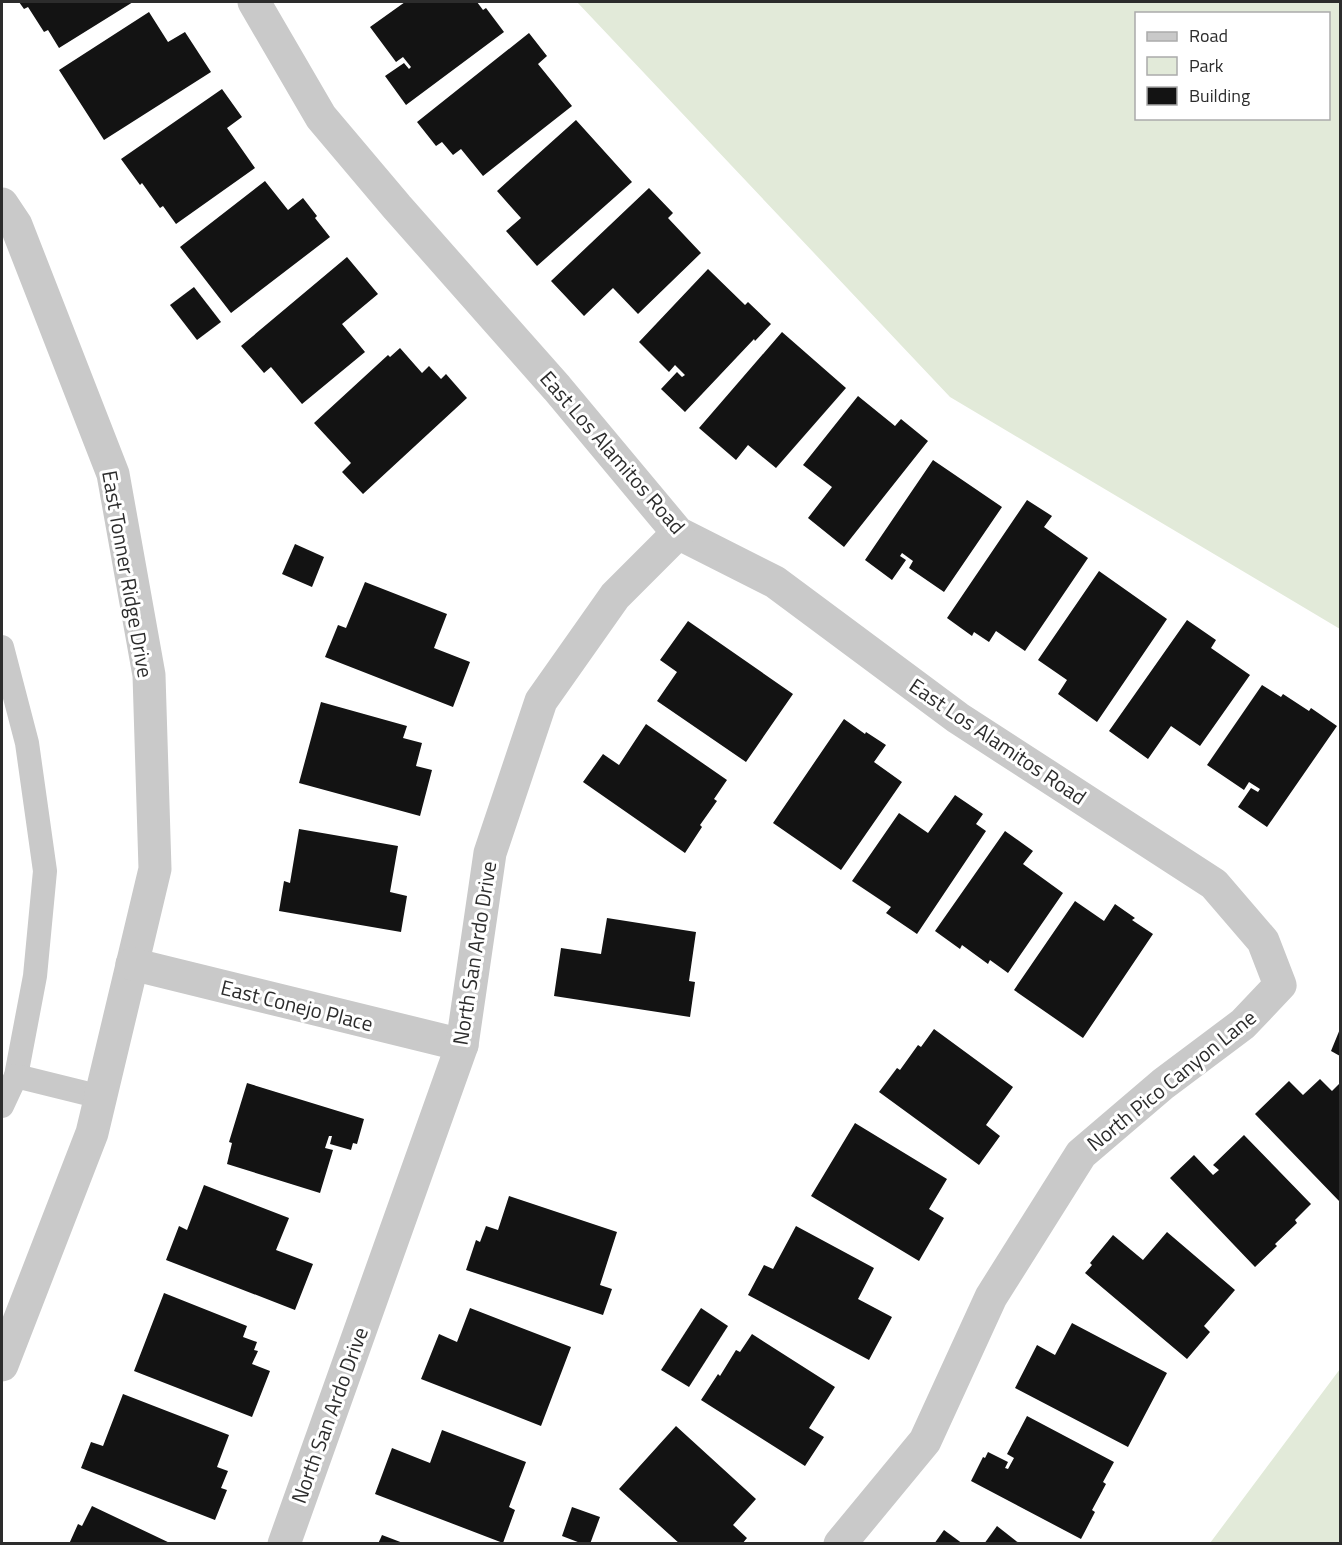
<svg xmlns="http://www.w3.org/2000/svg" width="1342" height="1545" font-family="'Titillium Web',sans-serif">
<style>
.green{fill:#e2ead9;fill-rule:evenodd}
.building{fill:#131313}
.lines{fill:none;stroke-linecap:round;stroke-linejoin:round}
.lane{stroke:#c9c9c9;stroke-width:24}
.street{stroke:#c9c9c9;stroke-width:33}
.labels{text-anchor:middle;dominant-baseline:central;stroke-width:6;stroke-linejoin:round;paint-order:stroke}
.street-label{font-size:21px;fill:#2c2c2c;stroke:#fff}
</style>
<rect width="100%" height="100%" fill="#fff"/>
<g class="green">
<path d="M 577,2 L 1340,2 L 1340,629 L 950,397 ZM 1136,14 L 1328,14 L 1328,118 L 1136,118 Z"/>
<path d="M 1340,1369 L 1340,1543 L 1210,1543 L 1219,1531 Z"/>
</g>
<g class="building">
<path d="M 19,2 L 133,2 L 59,48 L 48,30 L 44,32 L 28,7 L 24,9 Z"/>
<path d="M 405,2 L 477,2 L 483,10 L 486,8 L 504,32 L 406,105 L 385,76 L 404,63 L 409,69 L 411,67 L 403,57 L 396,62 L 370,27 Z"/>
<path d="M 149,12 L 168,42 L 185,32 L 211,72 L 104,140 L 59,70 Z"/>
<path d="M 529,33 L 547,56 L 538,64 L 572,106 L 483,176 L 461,149 L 453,155 L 442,142 L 436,146 L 417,122 Z"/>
<path d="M 222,89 L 242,117 L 227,128 L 255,168 L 176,224 L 163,206 L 160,208 L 142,183 L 140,185 L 121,159 Z"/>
<path d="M 576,120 L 632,182 L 537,266 L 506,231 L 521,218 L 497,191 Z"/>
<path d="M 265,181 L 288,210 L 303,198 L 317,216 L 315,218 L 330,237 L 231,313 L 180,247 Z"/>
<path d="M 649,188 L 673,213 L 668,218 L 701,253 L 638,314 L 613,288 L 584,316 L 551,281 Z"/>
<path d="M 347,257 L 378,294 L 342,324 L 365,352 L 302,404 L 271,367 L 264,373 L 241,346 Z"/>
<path d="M 708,269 L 745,305 L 748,302 L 771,324 L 755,341 L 754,339 L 685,412 L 661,389 L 677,372 L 682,377 L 685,375 L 675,365 L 669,372 L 639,342 Z"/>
<path d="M 194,287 L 221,322 L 197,340 L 170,305 Z"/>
<path d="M 782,332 L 846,388 L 776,468 L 748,445 L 736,460 L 699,428 Z"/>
<path d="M 400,348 L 422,373 L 429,366 L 441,379 L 446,374 L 467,398 L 363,494 L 342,472 L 351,463 L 314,423 L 388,355 L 390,357 Z"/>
<path d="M 858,396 L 895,426 L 901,419 L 928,441 L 844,547 L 808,518 L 832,487 L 803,465 Z"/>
<path d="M 933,460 L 1002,507 L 944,592 L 909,568 L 913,561 L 902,553 L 900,556 L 906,560 L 892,580 L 865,560 Z"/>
<path d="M 1027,500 L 1052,516 L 1044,527 L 1088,558 L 1025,651 L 996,631 L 989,642 L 974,632 L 972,636 L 947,618 Z"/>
<path d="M 295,544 L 324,557 L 312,587 L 282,574 Z"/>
<path d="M 1099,571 L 1167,619 L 1097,722 L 1058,694 L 1067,680 L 1038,660 Z"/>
<path d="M 365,582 L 447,614 L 434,648 L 470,662 L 453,707 L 325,657 L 338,625 L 346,628 Z"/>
<path d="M 1187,620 L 1216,640 L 1211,648 L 1250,675 L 1200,746 L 1171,726 L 1148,759 L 1109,731 Z"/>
<path d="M 688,621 L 793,694 L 746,762 L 657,701 L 677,672 L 660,660 Z"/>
<path d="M 1262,685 L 1281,697 L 1283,694 L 1309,711 L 1311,708 L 1337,726 L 1267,827 L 1238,807 L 1251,788 L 1258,792 L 1260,789 L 1249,782 L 1244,790 L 1207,765 Z"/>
<path d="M 321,702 L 407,726 L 403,738 L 422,743 L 416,766 L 432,770 L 420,816 L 299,783 Z"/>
<path d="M 844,719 L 865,734 L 866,732 L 886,745 L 874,762 L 902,782 L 841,870 L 773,823 Z"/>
<path d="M 646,724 L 727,780 L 714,799 L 717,801 L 700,825 L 702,827 L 685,853 L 583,782 L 603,754 L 619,765 Z"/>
<path d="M 955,795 L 983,814 L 976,824 L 986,831 L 917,934 L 886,913 L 891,907 L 852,881 L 899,813 L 928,833 Z"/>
<path d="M 299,829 L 398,846 L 390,892 L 407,896 L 401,932 L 279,911 L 284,881 L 290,883 Z"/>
<path d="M 1005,831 L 1033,851 L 1023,864 L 1063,893 L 1008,973 L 990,960 L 988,964 L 962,945 L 960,949 L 935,931 Z"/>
<path d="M 1075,901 L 1104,921 L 1115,904 L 1135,918 L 1132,920 L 1153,934 L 1083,1038 L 1014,990 Z"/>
<path d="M 607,918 L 696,932 L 689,981 L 695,982 L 690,1017 L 554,996 L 561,948 L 601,954 Z"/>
<path d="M 934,1029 L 1013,1087 L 986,1125 L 1000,1136 L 979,1165 L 879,1092 L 897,1068 L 900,1070 L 918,1045 L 921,1047 Z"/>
<path d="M 1340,1029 L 1340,1056 L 1331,1051 Z"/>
<path d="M 1320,1079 L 1332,1091 L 1340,1083 L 1340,1202 L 1255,1114 L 1289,1081 L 1303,1095 Z"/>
<path d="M 247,1083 L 364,1119 L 357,1144 L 353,1143 L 351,1150 L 330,1144 L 332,1136 L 329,1136 L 325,1148 L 333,1150 L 320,1193 L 227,1164 L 232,1143 L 229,1142 Z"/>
<path d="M 855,1123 L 947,1179 L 929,1209 L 944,1218 L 919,1261 L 811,1196 Z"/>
<path d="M 1244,1135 L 1311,1204 L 1295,1220 L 1297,1223 L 1275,1244 L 1277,1246 L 1255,1267 L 1170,1178 L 1194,1155 L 1213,1175 L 1219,1170 L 1213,1165 Z"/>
<path d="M 204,1185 L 289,1218 L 276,1250 L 313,1264 L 295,1310 L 166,1260 L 179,1226 L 187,1230 Z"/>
<path d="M 509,1196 L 617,1232 L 600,1285 L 612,1289 L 603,1315 L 466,1270 L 476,1240 L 480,1242 L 486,1226 L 498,1230 Z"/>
<path d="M 796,1226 L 874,1268 L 858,1299 L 892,1317 L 869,1360 L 748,1295 L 764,1265 L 773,1269 Z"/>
<path d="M 1167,1232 L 1235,1290 L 1204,1326 L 1210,1332 L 1187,1359 L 1085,1273 L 1092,1265 L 1090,1263 L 1113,1235 L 1143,1260 Z"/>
<path d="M 164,1293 L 247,1326 L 243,1337 L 257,1342 L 254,1350 L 258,1351 L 252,1364 L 270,1371 L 252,1417 L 134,1371 Z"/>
<path d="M 470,1308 L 571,1347 L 541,1426 L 421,1379 L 439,1334 L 457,1342 Z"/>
<path d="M 701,1308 L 728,1326 L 689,1387 L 661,1370 Z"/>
<path d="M 1072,1323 L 1167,1373 L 1128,1447 L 1015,1388 L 1037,1345 L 1055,1355 Z"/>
<path d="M 752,1334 L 835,1387 L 809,1428 L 824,1437 L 805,1466 L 701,1400 L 718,1374 L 720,1376 L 736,1350 L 740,1352 Z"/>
<path d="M 123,1394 L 229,1435 L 217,1467 L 228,1471 L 221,1488 L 227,1490 L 215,1520 L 81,1468 L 91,1442 L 103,1446 Z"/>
<path d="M 1027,1416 L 1114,1462 L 1103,1482 L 1106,1484 L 1092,1510 L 1095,1512 L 1081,1539 L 971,1481 L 983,1457 L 985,1458 L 988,1452 L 1008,1462 L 1005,1468 L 1008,1469 L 1014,1458 L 1007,1454 Z"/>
<path d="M 676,1426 L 756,1499 L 733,1525 L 747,1538 L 742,1544 L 680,1544 L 619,1489 Z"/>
<path d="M 442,1430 L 526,1462 L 509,1507 L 515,1510 L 503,1543 L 375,1494 L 392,1448 L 430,1463 Z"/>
<path d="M 92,1506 L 172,1544 L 69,1544 L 78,1524 L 82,1526 Z"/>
<path d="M 572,1507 L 600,1517 L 590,1544 L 583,1544 L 562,1536 Z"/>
<path d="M 997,1526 L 1020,1544 L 984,1544 Z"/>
<path d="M 944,1530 L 963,1544 L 934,1544 Z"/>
<path d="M 382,1535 L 403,1543 L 403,1544 L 378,1544 Z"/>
</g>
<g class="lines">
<g class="lane">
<path d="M 2,647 L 27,743 L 45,871 L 35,976 L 16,1076"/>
<path d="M 2,1106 L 16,1076 L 101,1097"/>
</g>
<g class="street">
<path d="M 254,2 L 321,117 L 397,207 L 557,388 L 678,533 L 775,582 L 958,718 L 1214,884 L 1263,941 L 1280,985 L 1243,1024 L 1163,1084 L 1081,1154 L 991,1297 L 925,1441 L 840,1544"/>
<path d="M 2,204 L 16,225 L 113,474 L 149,675 L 155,869 L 92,1133 L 2,1365"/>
<path d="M 132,964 L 462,1045"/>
<path d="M 284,1544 L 462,1045 L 490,853 L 541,701 L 615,596 L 678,533"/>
</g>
</g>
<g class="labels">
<g class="street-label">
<text transform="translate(613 452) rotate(49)">East Los Alamitos Road</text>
<text transform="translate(128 574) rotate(80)">East Tonner Ridge Drive</text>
<text transform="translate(998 741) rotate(34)">East Los Alamitos Road</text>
<text transform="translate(474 953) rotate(-81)">North San Ardo Drive</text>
<text transform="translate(297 1005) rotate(14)">East Conejo Place</text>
<text transform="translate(1171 1080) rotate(-39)">North Pico Canyon Lane</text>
<text transform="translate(329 1415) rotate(-70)">North San Ardo Drive</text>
</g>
</g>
<rect width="1342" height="1545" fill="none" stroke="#2c2c2c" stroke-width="6"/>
<rect x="1135" y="12" width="195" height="108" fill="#ffffff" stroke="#ababab" stroke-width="1.5"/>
<rect x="1147" y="32" width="30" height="9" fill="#c9c9c9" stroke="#ababab" stroke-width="1.5"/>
<text x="1189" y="42" font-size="18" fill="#2c2c2c">Road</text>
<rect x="1147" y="57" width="30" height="18" fill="#e2ead9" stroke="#ababab" stroke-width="1.5"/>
<text x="1189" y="72" font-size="18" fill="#2c2c2c">Park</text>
<rect x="1147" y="87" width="30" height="18" fill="#131313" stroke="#ababab" stroke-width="1.5"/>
<text x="1189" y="102" font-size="18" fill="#2c2c2c">Building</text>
</svg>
